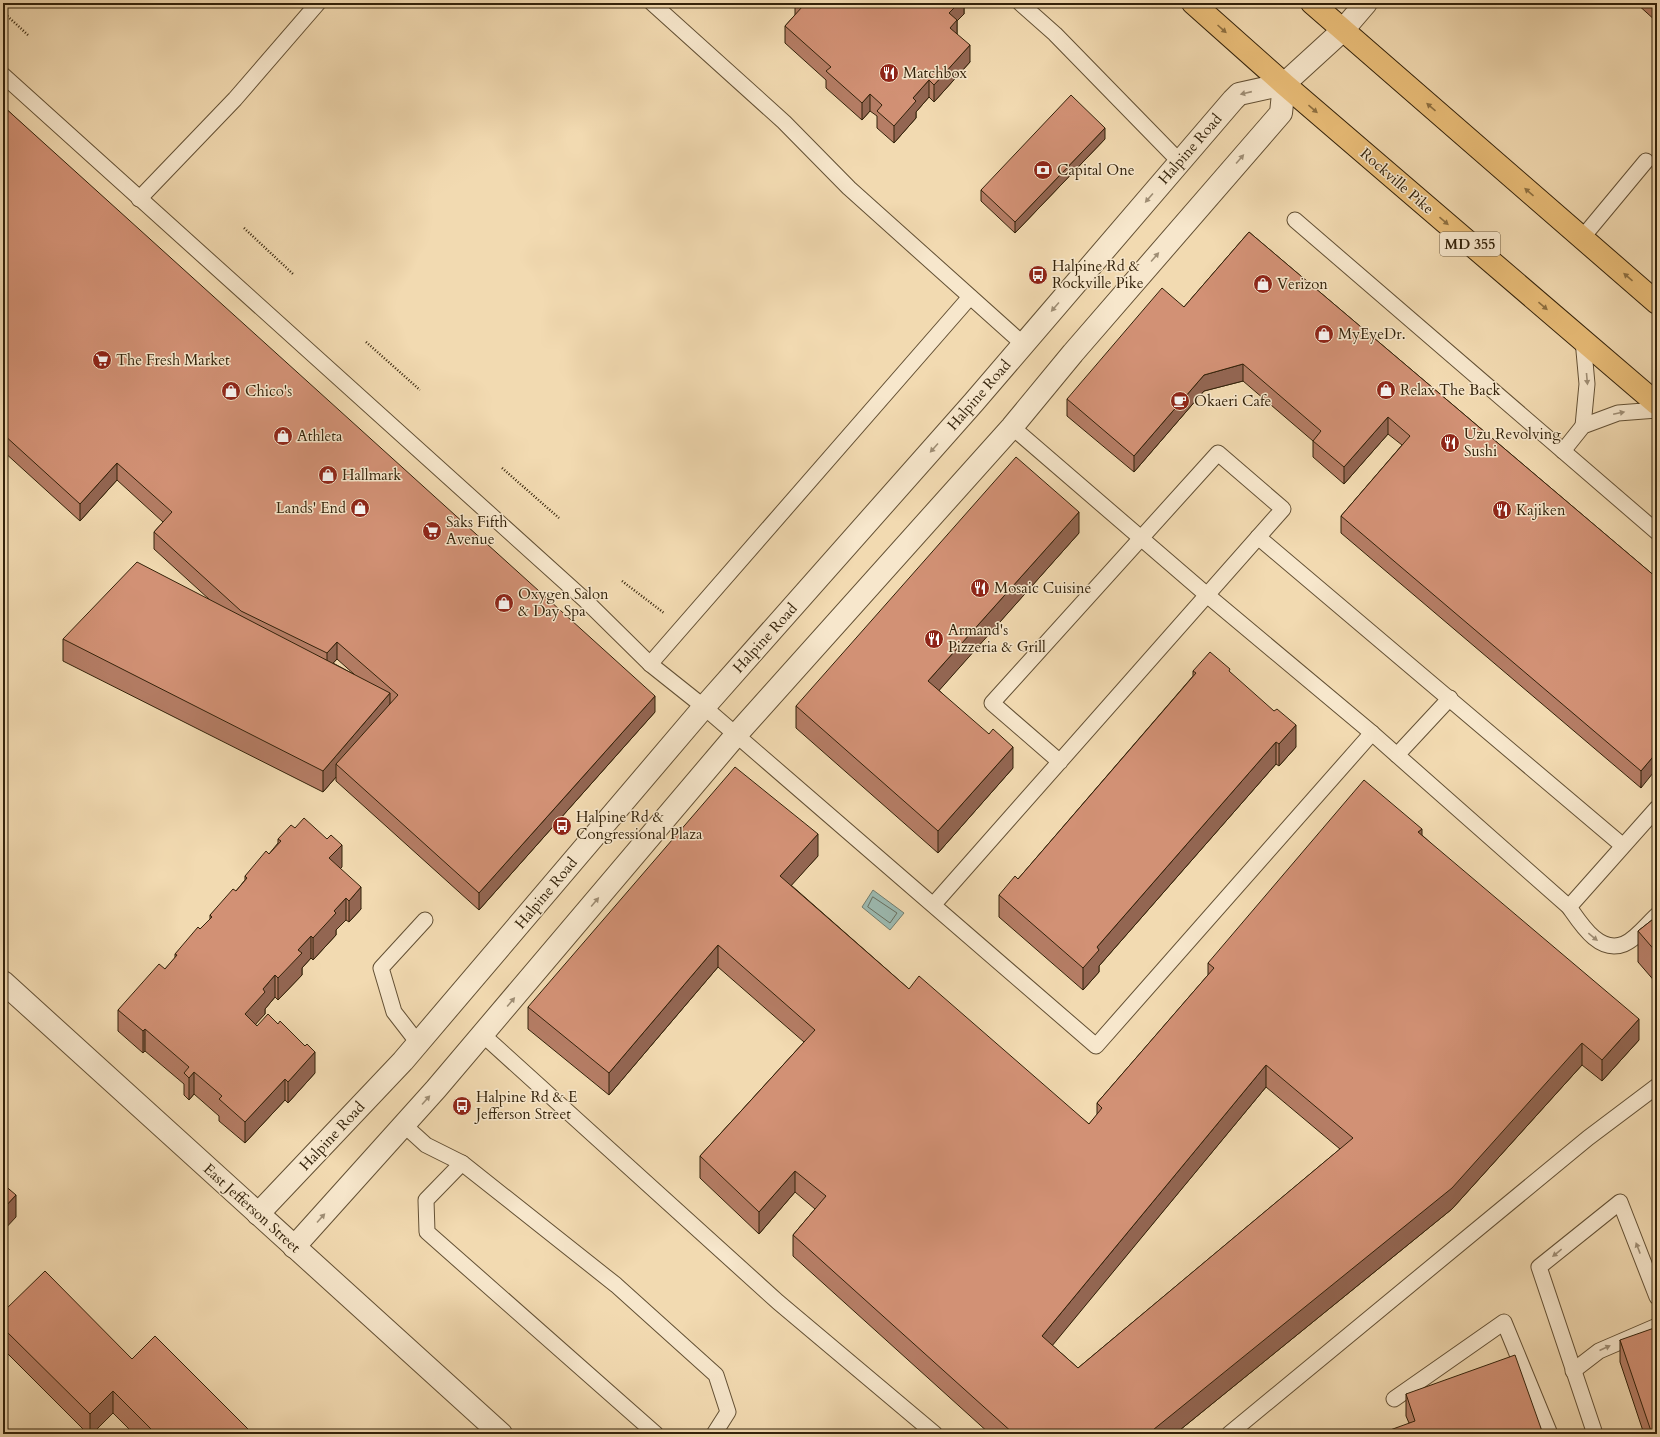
<svg xmlns="http://www.w3.org/2000/svg" width="1660" height="1437" font-family="Cardo,serif">
<style>
.water{fill:#9cbab1;stroke:#727d6e}
.lines{fill:none;stroke-linecap:round;stroke-linejoin:round}
.shore{stroke:#686e5e;stroke-width:1}
.service-casing{stroke:#635034;stroke-width:17}
.tertiary-casing{stroke:#635034;stroke-width:24}
.primary-casing{stroke:#33220a;stroke-width:24}
.path{stroke:#33220a;stroke-width:2.5;stroke-dasharray:1 2;stroke-linecap:butt}
.service{stroke:#f7e7cc;stroke-width:15}
.tertiary{stroke:#f7e7cc;stroke-width:22}
.primary{stroke:#e9bd78;stroke-width:22}
.wall{fill:#b57d65;stroke:#33220a;fill-rule:evenodd}
.shaded-wall{fill:#936652;stroke:#33220a}
.building{fill:#d29175;stroke:#33220a;fill-rule:evenodd}
.oneway{fill:#8e7041}
.oneway2{fill:#9f8e75}
.labels{text-anchor:middle;dominant-baseline:central;stroke-width:3;stroke-linejoin:round;paint-order:stroke}
.shield{fill:#f7e7cc;stroke:#6e5d44;stroke-width:1}
.shield-label{font-size:14px;font-weight:bold;fill:#33220a}
.poi-label{font-size:15px;fill:#33220a;stroke:#f7e7cc;text-anchor:start}
.street-label{font-size:15px;fill:#33220a;stroke:#f7e7cc}
</style>
<rect width="100%" height="100%" fill="#f2dab1"/>
<filter id="stains"><feTurbulence type="fractalNoise" baseFrequency=".005" numOctaves="4"/><feColorMatrix values="0 0 0 0 .2 0 0 0 0 .09 0 0 0 0 .02 0 0 0 .5 -.17"/></filter>
<radialGradient id="worn" r=".72"><stop offset=".6" stop-color="#630" stop-opacity="0"/><stop offset="1" stop-color="#630" stop-opacity=".3"/></radialGradient>
<path class="water" d="M 873,890 L 904,913 L 890,930 L 862,907 Z"/>
<g class="lines">
<path class="shore" d="M 873,897 L 897,913 L 890,923 L 868,907 Z"/>
<defs>
<g id="service">
<path d="M 652,3 L 784,122 L 849,188 L 1023,344"/>
<path d="M 1020,3 L 1055,34 L 1180,162"/>
<path d="M 3,75 L 585,600 L 650,664 L 704,707 L 1096,1046 L 1372,733"/>
<path d="M 139,199 L 235,99 L 318,3"/>
<path d="M 1295,220 L 1657,532"/>
<path d="M 1582,238 L 1646,161"/>
<path d="M 1583,340 L 1587,384 L 1583,426"/>
<path d="M 1012,427 L 1207,595 L 1372,733 L 1569,907 C 1581,924 1599,954 1624,944 C 1636,939 1647,924 1657,915"/>
<path d="M 1563,451 L 1583,426 L 1618,413 L 1657,410"/>
<path d="M 1258,537 L 1622,845"/>
<path d="M 650,664 L 970,297"/>
<path d="M 1397,755 L 1450,698"/>
<path d="M 934,904 C 1050,772 1166,640 1283,509 L 1218,453 L 992,703 L 1060,762"/>
<path d="M 1569,907 L 1657,808"/>
<path d="M 483,1035 L 778,1302 L 935,1434"/>
<path d="M 418,1043 L 394,1012 L 381,968 L 425,920"/>
<path d="M 404,1125 L 426,1145 L 462,1163 L 616,1285 L 716,1375 L 728,1412 L 714,1434"/>
<path d="M 462,1163 L 426,1200 L 427,1232 L 656,1434"/>
<path d="M 1573,1371 L 1599,1351 L 1657,1326"/>
<path d="M 1394,1399 L 1504,1322 L 1550,1434"/>
<path d="M 1229,1434 L 1588,1138 L 1657,1086"/>
<path d="M 1595,1434 L 1539,1267 L 1620,1202 L 1657,1297"/>
</g>
<g id="tertiary">
<path d="M 3,982 L 501,1434"/>
<path d="M 258,1214 L 403,1061 L 704,707 L 974,402 L 1233,100 L 1239,94 L 1284,84 L 1342,31 L 1366,3"/>
<path d="M 294,1247 L 436,1089 L 736,735 L 1012,427 L 1073,353 L 1281,113 L 1284,84"/>
</g>
<g id="primary">
<path d="M 1193,3 L 1284,84 L 1657,404"/>
<path d="M 1312,3 L 1657,303"/>
</g>
</defs>
<use href="#service" class="service-casing"/>
<use href="#tertiary" class="tertiary-casing"/>
<use href="#primary" class="primary-casing"/>
<g class="path">
<path d="M 3,12 L 28,35"/>
<path d="M 244,228 L 293,274"/>
<path d="M 366,342 L 420,390"/>
<path d="M 502,468 L 559,518"/>
<path d="M 622,581 L 664,613"/>
</g>
<use href="#service" class="service"/>
<use href="#tertiary" class="tertiary"/>
<use href="#primary" class="primary"/>
</g>
<g class="wall">
<path d="M 795,3 L 964,3 L 964,14 L 957,21 L 957,34 L 970,62 L 934,102 L 929,97 L 916,112 L 916,118 L 894,143 L 877,128 L 877,116 L 870,111 L 862,120 L 826,88 L 826,80 L 785,43 L 785,26 L 795,15 Z"/>
<path d="M 1636,3 L 1657,3 L 1657,22 Z"/>
<path d="M 3,106 L 655,712 L 479,910 L 336,781 L 336,777 L 323,792 L 63,661 L 63,639 L 210,600 L 154,549 L 154,532 L 163,522 L 117,480 L 80,521 L 3,451 ZM 337,659 L 355,675 L 333,663 Z"/>
<path d="M 1105,139 L 1015,233 L 981,201 L 981,190 Z"/>
<path d="M 1249,232 L 1657,578 L 1641,788 L 1341,533 L 1341,516 L 1402,445 L 1388,434 L 1344,484 L 1313,457 L 1313,441 L 1243,381 L 1204,391 L 1134,472 L 1067,416 L 1067,399 L 1184,307 Z"/>
<path d="M 1079,533 L 939,690 L 1013,768 L 938,853 L 796,728 L 796,706 Z"/>
<path d="M 1193,671 L 1230,672 L 1296,747 L 1279,766 L 1276,764 L 1099,966 L 1099,972 L 1083,990 L 999,917 L 999,895 L 1018,879 L 1193,676 Z"/>
<path d="M 1422,835 L 1639,1040 L 1602,1081 L 1582,1065 L 1452,1209 L 1175,1434 L 990,1434 L 793,1256 L 793,1235 L 815,1209 L 795,1192 L 759,1234 L 700,1178 L 700,1156 L 804,1042 L 718,967 L 609,1095 L 528,1029 L 528,1007 L 818,856 L 791,885 L 909,989 L 1089,1124 L 1097,1115 L 1097,1103 L 1208,975 L 1208,963 ZM 1266,1087 L 1340,1149 L 1078,1368 L 1052,1345 Z"/>
<path d="M 278,839 L 342,867 L 340,868 L 361,909 L 349,922 L 346,920 L 336,930 L 336,935 L 313,960 L 311,958 L 302,968 L 302,975 L 278,1000 L 275,997 L 265,1009 L 265,1014 L 255,1024 L 315,1073 L 288,1103 L 285,1100 L 245,1143 L 219,1121 L 219,1116 L 194,1094 L 189,1100 L 184,1095 L 184,1084 L 145,1051 L 143,1053 L 118,1031 L 118,1010 L 165,969 L 175,958 L 175,954 L 210,919 L 210,915 L 236,891 L 245,880 L 245,876 L 269,854 L 278,843 Z"/>
<path d="M 1657,916 L 1657,984 L 1638,962 L 1638,931 Z"/>
<path d="M 3,1312 L 132,1359 L 251,1434 L 134,1434 L 113,1413 L 92,1434 L 88,1434 L 3,1349 Z"/>
<path d="M 1620,1340 L 1657,1434 L 1644,1434 L 1620,1362 Z"/>
<path d="M 1406,1394 L 1543,1434 L 1409,1423 L 1406,1416 Z"/>
</g>
<g class="shaded-wall">
<path d="M 959,3 L 964,3 L 964,14 L 957,21 L 957,37 L 950,44 L 949,13 Z"/>
<path d="M 970,45 L 970,62 L 934,102 L 934,85 Z"/>
<path d="M 929,80 L 929,97 L 916,112 L 916,118 L 894,143 L 894,126 L 913,98 Z"/>
<path d="M 870,94 L 870,111 L 862,120 L 862,103 Z"/>
<path d="M 1105,128 L 1105,139 L 1015,233 L 1015,222 Z"/>
<path d="M 1243,364 L 1243,381 L 1204,391 L 1134,472 L 1134,456 L 1204,375 Z"/>
<path d="M 1388,417 L 1388,434 L 1344,484 L 1344,467 Z"/>
<path d="M 117,463 L 117,480 L 80,521 L 80,504 Z"/>
<path d="M 1079,512 L 1079,533 L 928,703 L 928,681 Z"/>
<path d="M 337,642 L 337,659 L 327,670 L 327,653 Z"/>
<path d="M 390,693 L 390,715 L 336,764 L 336,777 L 323,792 L 323,771 Z"/>
<path d="M 655,696 L 655,712 L 479,910 L 479,893 Z"/>
<path d="M 1296,725 L 1296,747 L 1279,766 L 1279,744 Z"/>
<path d="M 1276,742 L 1276,764 L 1099,966 L 1099,972 L 1083,990 L 1083,968 L 1097,947 Z"/>
<path d="M 1013,747 L 1013,768 L 938,853 L 938,831 Z"/>
<path d="M 1657,752 L 1657,768 L 1641,788 L 1641,771 Z"/>
<path d="M 1422,829 L 1422,850 L 1418,832 Z"/>
<path d="M 818,834 L 818,856 L 780,898 L 780,876 Z"/>
<path d="M 342,845 L 342,867 L 329,880 L 329,858 Z"/>
<path d="M 361,887 L 361,909 L 349,922 L 349,901 Z"/>
<path d="M 346,898 L 346,920 L 336,930 L 336,935 L 313,960 L 313,938 L 334,911 Z"/>
<path d="M 311,936 L 311,958 L 302,968 L 302,975 L 278,1000 L 278,978 L 298,950 Z"/>
<path d="M 718,945 L 718,967 L 609,1095 L 609,1073 Z"/>
<path d="M 275,975 L 275,997 L 265,1009 L 265,1014 L 245,1036 L 245,1014 L 263,989 Z"/>
<path d="M 1639,1019 L 1639,1040 L 1602,1081 L 1602,1060 Z"/>
<path d="M 145,1029 L 145,1051 L 143,1053 L 143,1031 Z"/>
<path d="M 1582,1043 L 1582,1065 L 1452,1209 L 1175,1434 L 1148,1434 Z"/>
<path d="M 315,1052 L 315,1073 L 288,1103 L 288,1082 Z"/>
<path d="M 1266,1065 L 1266,1087 L 1042,1358 L 1042,1336 Z"/>
<path d="M 194,1072 L 194,1094 L 189,1100 L 189,1078 Z"/>
<path d="M 285,1079 L 285,1100 L 245,1143 L 245,1122 Z"/>
<path d="M 795,1171 L 795,1192 L 759,1234 L 759,1212 Z"/>
<path d="M 16,1195 L 16,1217 L 3,1231 L 3,1209 Z"/>
<path d="M 113,1391 L 113,1413 L 92,1434 L 90,1434 L 90,1414 Z"/>
</g>
<g class="building">
<path d="M 798,3 L 959,3 L 949,13 L 957,20 L 950,28 L 970,45 L 934,85 L 929,80 L 913,98 L 916,101 L 894,126 L 877,111 L 882,105 L 870,94 L 862,103 L 826,71 L 831,67 L 785,26 L 802,7 Z"/>
<path d="M 1071,95 L 1105,128 L 1015,222 L 981,190 Z"/>
<path d="M 3,106 L 655,696 L 479,893 L 336,764 L 398,695 L 337,642 L 327,653 L 241,611 L 154,532 L 172,512 L 117,463 L 80,504 L 3,434 Z"/>
<path d="M 1249,232 L 1657,578 L 1657,752 L 1641,771 L 1341,516 L 1410,436 L 1388,417 L 1344,467 L 1313,441 L 1321,431 L 1243,364 L 1204,375 L 1134,456 L 1067,399 L 1162,288 L 1184,307 Z"/>
<path d="M 1016,457 L 1079,512 L 928,681 L 989,734 L 993,729 L 1013,747 L 938,831 L 796,706 Z"/>
<path d="M 137,562 L 390,693 L 323,771 L 63,639 Z"/>
<path d="M 1210,652 L 1230,669 L 1229,671 L 1274,711 L 1277,709 L 1296,725 L 1279,744 L 1276,742 L 1097,947 L 1099,950 L 1083,968 L 999,895 L 1015,876 L 1018,879 L 1196,673 L 1193,671 Z"/>
<path d="M 735,767 L 818,834 L 780,876 L 909,989 L 919,976 L 1089,1124 L 1102,1108 L 1097,1103 L 1214,968 L 1208,963 L 1364,780 L 1422,829 L 1418,832 L 1639,1019 L 1602,1060 L 1582,1043 L 1452,1188 L 1148,1434 L 1014,1434 L 793,1235 L 826,1196 L 795,1171 L 759,1212 L 700,1156 L 815,1030 L 718,945 L 609,1073 L 528,1007 ZM 1266,1065 L 1353,1138 L 1078,1368 L 1042,1336 Z"/>
<path d="M 304,818 L 327,839 L 331,835 L 342,845 L 329,858 L 361,887 L 349,901 L 346,898 L 334,911 L 336,913 L 313,938 L 311,936 L 298,950 L 302,953 L 278,978 L 275,975 L 263,989 L 265,992 L 245,1014 L 257,1026 L 268,1014 L 278,1024 L 280,1021 L 305,1046 L 307,1044 L 315,1052 L 288,1082 L 285,1079 L 245,1122 L 219,1099 L 222,1096 L 194,1072 L 189,1078 L 184,1073 L 189,1067 L 145,1029 L 143,1031 L 118,1010 L 159,964 L 165,969 L 177,955 L 175,954 L 198,927 L 200,929 L 212,917 L 210,915 L 233,889 L 236,891 L 247,878 L 245,876 L 266,851 L 269,854 L 281,841 L 278,839 L 291,825 L 295,828 Z"/>
<path d="M 1657,916 L 1657,953 L 1638,931 Z"/>
<path d="M 3,1184 L 16,1195 L 3,1209 Z"/>
<path d="M 45,1271 L 132,1359 L 155,1336 L 251,1432 L 249,1434 L 156,1434 L 113,1391 L 90,1414 L 3,1328 L 3,1312 Z"/>
<path d="M 1657,1327 L 1657,1434 L 1652,1434 L 1620,1340 Z"/>
<path d="M 1515,1355 L 1543,1434 L 1379,1434 L 1415,1421 L 1406,1394 Z"/>
</g>
<defs><path id="oneway-solid" d="M-6-.8H1V-3.2L6.5 0L1 3.2V.8H-6Z"/></defs>
<g class="oneway">
<use href="#oneway-solid" transform="translate(1222 29) rotate(42)"/>
<use href="#oneway-solid" transform="translate(1431 107) rotate(-139)"/>
<use href="#oneway-solid" transform="translate(1313 109) rotate(41)"/>
<use href="#oneway-solid" transform="translate(1529 192) rotate(-139)"/>
<use href="#oneway-solid" transform="translate(1444 221) rotate(41)"/>
<use href="#oneway-solid" transform="translate(1628 277) rotate(-139)"/>
<use href="#oneway-solid" transform="translate(1543 306) rotate(41)"/>
</g>
<g class="oneway2">
<use href="#oneway-solid" transform="translate(1246 93) rotate(167)"/>
<use href="#oneway-solid" transform="translate(1240 159) rotate(-49)"/>
<use href="#oneway-solid" transform="translate(1149 198) rotate(131)"/>
<use href="#oneway-solid" transform="translate(1155 257) rotate(-49)"/>
<use href="#oneway-solid" transform="translate(1055 307) rotate(131)"/>
<use href="#oneway-solid" transform="translate(1587 379) rotate(85)"/>
<use href="#oneway-solid" transform="translate(1619 413) rotate(-12)"/>
<use href="#oneway-solid" transform="translate(934 448) rotate(132)"/>
<use href="#oneway-solid" transform="translate(595 902) rotate(-50)"/>
<use href="#oneway-solid" transform="translate(1593 937) rotate(39)"/>
<use href="#oneway-solid" transform="translate(511 1002) rotate(-50)"/>
<use href="#oneway-solid" transform="translate(426 1100) rotate(-48)"/>
<use href="#oneway-solid" transform="translate(321 1218) rotate(-48)"/>
<use href="#oneway-solid" transform="translate(1638 1248) rotate(-111)"/>
<use href="#oneway-solid" transform="translate(1557 1253) rotate(141)"/>
<use href="#oneway-solid" transform="translate(1605 1348) rotate(-24)"/>
</g>
<defs>
<symbol id="restaurant-disc" viewBox="-11 -11 22 22"><circle r="9.5" fill="#8f2418" stroke="#f7e7cc"/><path d="M-5-6h1v4h1v-4h1v4h1v-4h1v5L-1.5 .5V6h-2V.5L-5-1ZM5-6V6H3V1.5H1.5Q1.5-4 5-6Z" fill="#fff"/></symbol>
<symbol id="bank-disc" viewBox="-11 -11 22 22"><circle r="9.5" fill="#8f2418" stroke="#f7e7cc"/><path d="M-6-4H6V4H-6ZM0-2.3a2.3 2.3 0 1 0 0 4.6a2.3 2.3 0 1 0 0-4.6Z" fill="#fff"/></symbol>
<symbol id="bus-disc" viewBox="-11 -11 22 22"><circle r="9.5" fill="#8f2418" stroke="#f7e7cc"/><path d="M-5-6H5V4H4V6H2V4H-2V6H-4V4H-5ZM-3.5-4V0h7V-4ZM-3.5 1.2v1.5H-2V1.2ZM2 1.2v1.5H3.5V1.2Z" fill="#fff"/></symbol>
<symbol id="shop-disc" viewBox="-11 -11 22 22"><circle r="9.5" fill="#8f2418" stroke="#f7e7cc"/><path d="M-5-2.5h2.3a2.7 3.5 0 0 1 5.4 0H5L5.5 6h-11ZM-1.5-2.5h3a1.5 2.3 0 0 0-3 0Z" fill="#fff"/></symbol>
<symbol id="supermarket-disc" viewBox="-11 -11 22 22"><circle r="9.5" fill="#8f2418" stroke="#f7e7cc"/><path d="M-6-5.5h2.5l.6 2H6L4.5 2H-2.5L-4.4-4H-6ZM-1.5 3.2a1.3 1.3 0 1 0 .1 0ZM3 3.2a1.3 1.3 0 1 0 .1 0Z" fill="#fff"/></symbol>
<symbol id="cafe-disc" viewBox="-11 -11 22 22"><circle r="9.5" fill="#8f2418" stroke="#f7e7cc"/><path d="M-5.5-4.5H6V0H3Q3 3.5 0 3.5H-2.5Q-5.5 3.5-5.5 0ZM3-3.2v2h1.7v-2ZM-6 4.5H4V6H-6Z" fill="#fff"/></symbol>
</defs>
<g fill-rule="evenodd">
<use href="#restaurant-disc" x="878" y="62" width="22" height="22"/>
<use href="#bank-disc" x="1032" y="159" width="22" height="22"/>
<use href="#bus-disc" x="1027" y="264" width="22" height="22"/>
<use href="#shop-disc" x="1252" y="273" width="22" height="22"/>
<use href="#shop-disc" x="1313" y="323" width="22" height="22"/>
<use href="#supermarket-disc" x="91" y="349" width="22" height="22"/>
<use href="#shop-disc" x="1375" y="379" width="22" height="22"/>
<use href="#shop-disc" x="220" y="380" width="22" height="22"/>
<use href="#cafe-disc" x="1169" y="390" width="22" height="22"/>
<use href="#shop-disc" x="272" y="425" width="22" height="22"/>
<use href="#restaurant-disc" x="1439" y="432" width="22" height="22"/>
<use href="#shop-disc" x="317" y="464" width="22" height="22"/>
<use href="#shop-disc" x="349" y="497" width="22" height="22"/>
<use href="#restaurant-disc" x="1491" y="499" width="22" height="22"/>
<use href="#supermarket-disc" x="421" y="520" width="22" height="22"/>
<use href="#restaurant-disc" x="969" y="577" width="22" height="22"/>
<use href="#shop-disc" x="493" y="592" width="22" height="22"/>
<use href="#restaurant-disc" x="923" y="628" width="22" height="22"/>
<use href="#bus-disc" x="551" y="815" width="22" height="22"/>
<use href="#bus-disc" x="451" y="1095" width="22" height="22"/>
</g>
<g class="labels">
<rect class="shield" x="1440" y="232" width="60" height="24" rx="3"/>
<g class="shield-label">
<text x="1470" y="244">MD 355</text>
</g>
<g class="poi-label">
<text x="903" y="73">Matchbox</text>
<text x="1057" y="170">Capital One</text>
<text x="1052" y="266">Halpine Rd &amp;<tspan x="1052" dy="17">Rockville Pike</tspan></text>
<text x="1277" y="284">Verizon</text>
<text x="1338" y="334">MyEyeDr.</text>
<text x="116" y="360">The Fresh Market</text>
<text x="1400" y="390">Relax The Back</text>
<text x="245" y="391">Chico's</text>
<text x="1194" y="401">Okaeri Cafe</text>
<text x="1464" y="434">Uzu Revolving<tspan x="1464" dy="17">Sushi</tspan></text>
<text x="297" y="436">Athleta</text>
<text x="342" y="475">Hallmark</text>
<text x="346" y="508" text-anchor="end">Lands' End</text>
<text x="1516" y="510">Kajiken</text>
<text x="446" y="522">Saks Fifth<tspan x="446" dy="17">Avenue</tspan></text>
<text x="994" y="588">Mosaic Cuisine</text>
<text x="518" y="594">Oxygen Salon<tspan x="518" dy="17">&amp; Day Spa</tspan></text>
<text x="948" y="630">Armand's<tspan x="948" dy="17">Pizzeria &amp; Grill</tspan></text>
<text x="576" y="817">Halpine Rd &amp;<tspan x="576" dy="17">Congressional Plaza</tspan></text>
<text x="476" y="1097">Halpine Rd &amp; E<tspan x="476" dy="17">Jefferson Street</tspan></text>
</g>
<g class="street-label">
<text transform="translate(1190 149) rotate(-49)">Halpine Road</text>
<text transform="translate(1397 181) rotate(41)">Rockville Pike</text>
<text transform="translate(979 395) rotate(-49)">Halpine Road</text>
<text transform="translate(765 638) rotate(-48)">Halpine Road</text>
<text transform="translate(546 893) rotate(-50)">Halpine Road</text>
<text transform="translate(332 1136) rotate(-47)">Halpine Road</text>
<text transform="translate(252 1208) rotate(42)">East Jefferson Street</text>
</g>
</g>
<rect width="1660" height="1437" fill="none" stroke="#f2dab1" stroke-width="16"/>
<rect x="4" y="4" width="1652" height="1429" fill="none" stroke="#33220a" stroke-width="2"/>
<rect x="8" y="8" width="1644" height="1421" fill="none" stroke="#33220a"/>
<rect width="100%" height="100%" filter="url(#stains)"/>
<rect width="100%" height="100%" fill="url(#worn)"/>
</svg>
